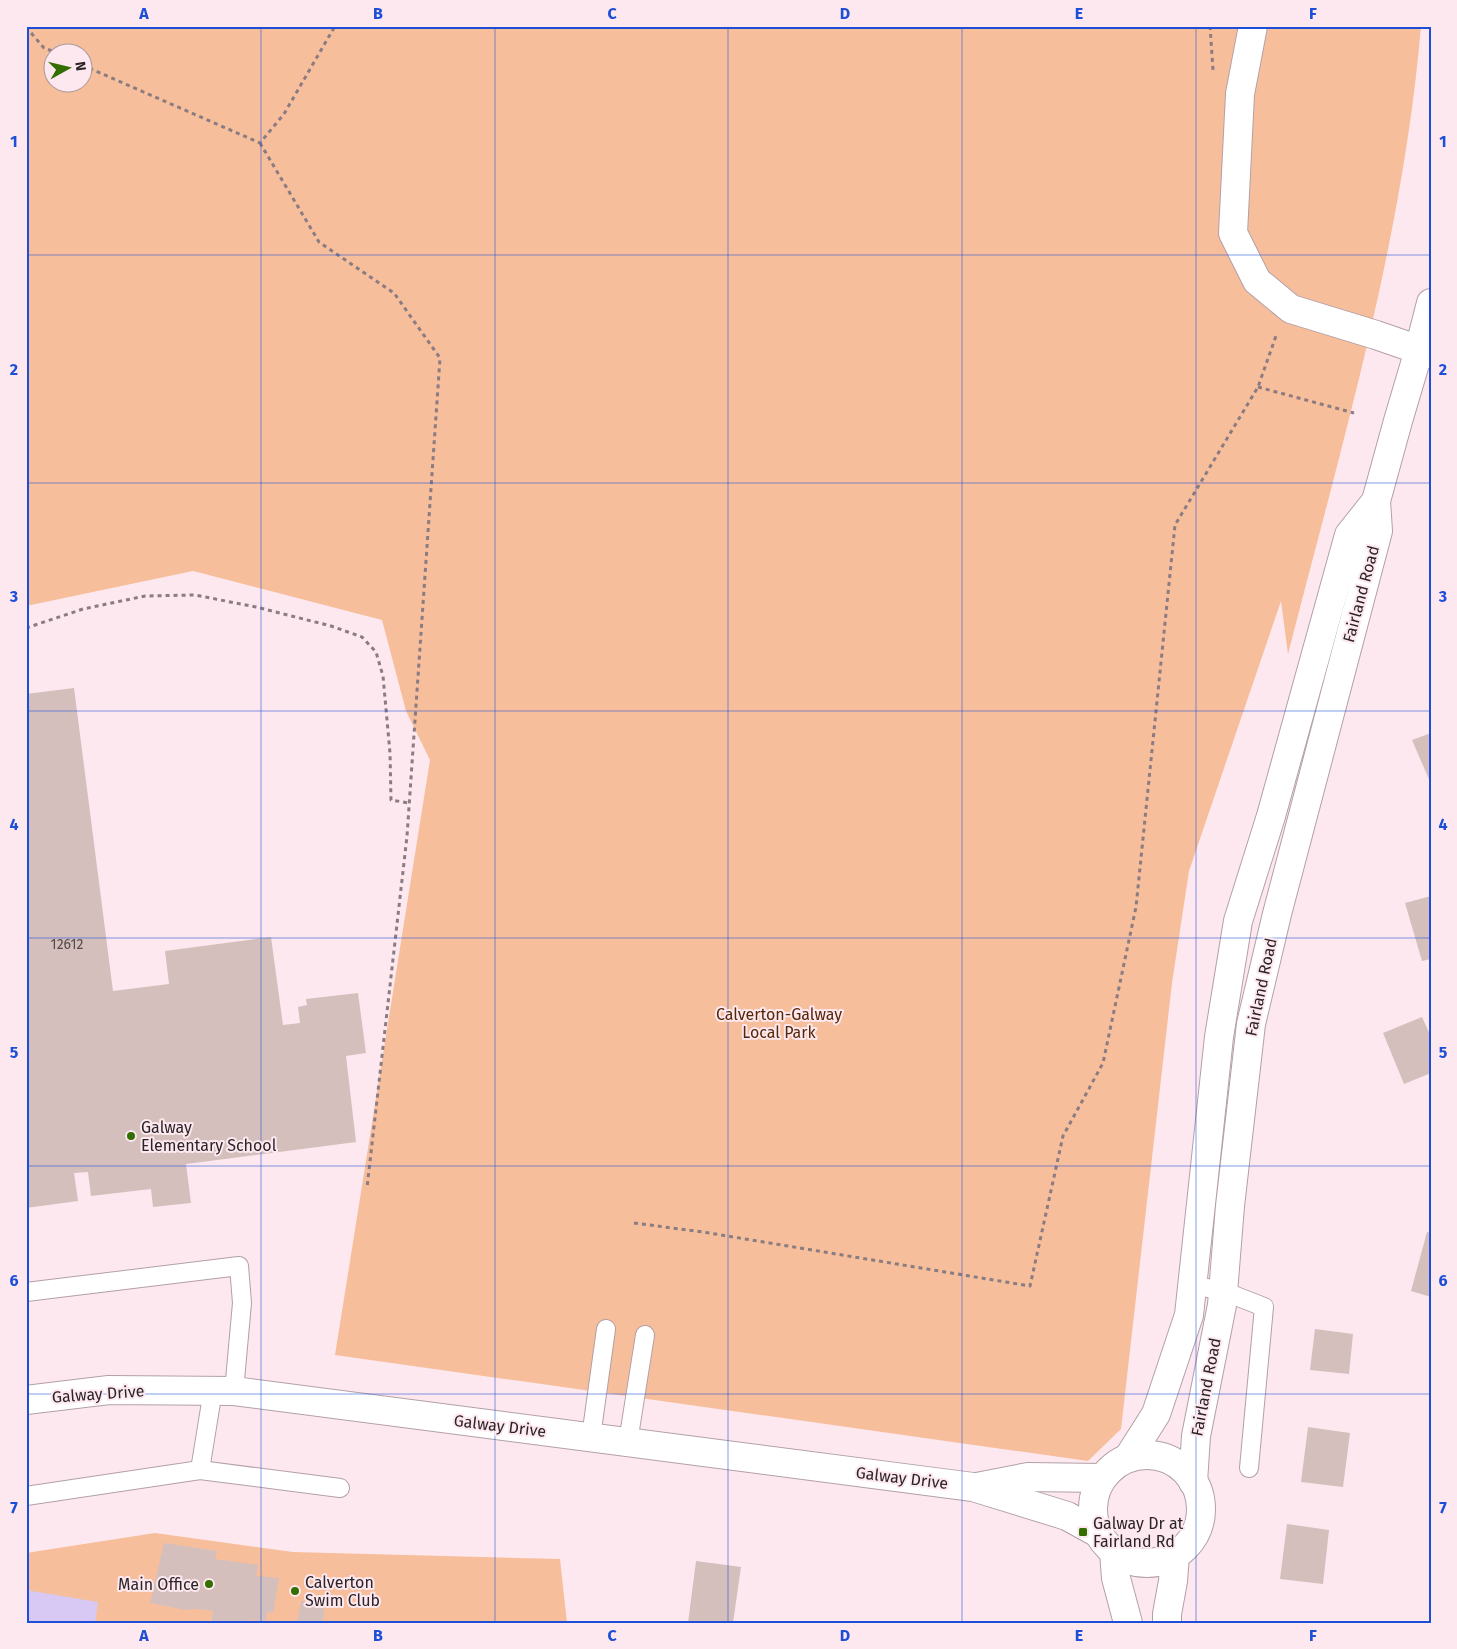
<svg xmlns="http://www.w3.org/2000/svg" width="1457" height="1649" font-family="'Fira Sans',sans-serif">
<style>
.green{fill:#f7be9c;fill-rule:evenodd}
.water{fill:#d7c9f4}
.building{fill:#d4bfbd}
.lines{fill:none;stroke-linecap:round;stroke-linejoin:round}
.service-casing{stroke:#b3a0a6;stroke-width:20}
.minor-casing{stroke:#b3a0a6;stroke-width:30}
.tertiary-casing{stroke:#b3a0a6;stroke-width:30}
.secondary-casing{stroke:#b3a0a6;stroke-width:30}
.path{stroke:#8a7c81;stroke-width:3;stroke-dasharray:4 4;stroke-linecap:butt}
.service{stroke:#fff;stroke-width:18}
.minor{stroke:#fff;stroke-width:28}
.tertiary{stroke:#fff;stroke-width:28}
.secondary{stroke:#fff;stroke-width:28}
.grid{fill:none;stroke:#1d4ed8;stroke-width:1;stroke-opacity:0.55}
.poi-dot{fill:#326e00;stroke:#fde8ef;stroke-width:2}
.labels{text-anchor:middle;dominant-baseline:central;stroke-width:4;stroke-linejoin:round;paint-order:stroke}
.number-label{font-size:14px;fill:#554b4c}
.street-label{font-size:16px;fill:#2b2426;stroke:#fde8ef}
.park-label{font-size:16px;fill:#542706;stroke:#fde8ef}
.poi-label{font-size:16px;fill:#2b2426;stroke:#fde8ef;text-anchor:start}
.neatline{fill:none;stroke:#1d4ed8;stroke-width:2}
.grid-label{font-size:16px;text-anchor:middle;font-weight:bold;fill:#1d4ed8}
</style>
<rect width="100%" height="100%" fill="#fde8ef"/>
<g class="green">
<path d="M 26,26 L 1421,26 C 1403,240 1341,447 1288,654 L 1281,601 L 1189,871 L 1172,983 L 1121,1429 L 1088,1461 L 335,1355 L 430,760 L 406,711 L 382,620 L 193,571 L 26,606 ZM 52,52 L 82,52 L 82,82 L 52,82 Z"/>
<path d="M 155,1533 L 293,1552 L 560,1559 L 567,1623 L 26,1623 L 26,1553 Z"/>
</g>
<path class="water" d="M 26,1590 L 98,1602 L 95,1623 L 26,1623 Z"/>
<g class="building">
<path d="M 74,688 L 113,991 L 169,984 L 165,951 L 271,937 L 283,1025 L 300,1023 L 298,1007 L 307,1005 L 306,999 L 358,993 L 366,1053 L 346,1056 L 356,1142 L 186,1164 L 191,1203 L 153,1207 L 151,1189 L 91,1196 L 88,1172 L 74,1173 L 78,1201 L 26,1208 L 26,694 Z"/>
<path d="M 1431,733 L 1431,784 L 1412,740 Z"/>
<path d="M 1431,896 L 1431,959 L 1422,961 L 1405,903 Z"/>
<path d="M 1422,1017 L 1431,1037 L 1431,1073 L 1404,1084 L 1383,1033 Z"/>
<path d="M 1427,1232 L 1431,1233 L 1431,1297 L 1411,1291 Z"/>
<path d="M 1315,1329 L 1353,1334 L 1349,1374 L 1310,1370 Z"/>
<path d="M 1308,1427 L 1350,1433 L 1343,1487 L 1301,1482 Z"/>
<path d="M 1287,1524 L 1329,1530 L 1323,1584 L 1280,1579 Z"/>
<path d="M 164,1543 L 217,1551 L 215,1559 L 258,1565 L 256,1576 L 279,1578 L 273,1613 L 267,1612 L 266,1622 L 251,1620 L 250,1623 L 211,1623 L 213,1611 L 197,1609 L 186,1610 L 150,1603 Z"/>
<path d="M 696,1561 L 741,1567 L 733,1623 L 688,1623 Z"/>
<path d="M 301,1601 L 325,1606 L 322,1623 L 297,1623 Z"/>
</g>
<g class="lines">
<defs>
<g id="service">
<path d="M 1192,1285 L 1223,1291 L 1264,1307 L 1249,1468"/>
<path d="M 26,1292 L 239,1266 L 242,1303 L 234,1391"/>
<path d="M 591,1437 L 606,1329"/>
<path d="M 628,1442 L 645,1335"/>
<path d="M 200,1470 L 213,1390"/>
<path d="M 26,1496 L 200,1470 L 340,1488"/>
</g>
<path id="minor" d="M 1253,26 L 1240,94 L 1233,233 L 1257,281 L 1291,309 L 1376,335 L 1431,354"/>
<g id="tertiary">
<path d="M 26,1400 L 109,1390 L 234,1391 L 973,1487 L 1067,1516 L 1098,1533"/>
<path d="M 977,1487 L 1028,1477 L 1102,1478"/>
</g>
<g id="secondary">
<circle cx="1147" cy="1509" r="54"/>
<path d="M 1128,1458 L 1156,1414 L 1189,1315 L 1219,1037 L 1238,921 L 1271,816 L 1349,535 L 1376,501"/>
<path d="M 1193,1482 L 1196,1436 L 1222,1305 L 1230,1206 L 1251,1024 L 1277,914 L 1378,531 L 1376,501 L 1398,421 L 1419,350 L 1431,303"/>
<path d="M 1114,1552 L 1116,1578 L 1128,1623"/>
<path d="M 1167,1623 L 1167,1614 L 1173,1581 L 1175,1555"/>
</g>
</defs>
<use href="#service" class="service-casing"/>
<use href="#minor" class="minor-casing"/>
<use href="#tertiary" class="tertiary-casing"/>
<use href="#secondary" class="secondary-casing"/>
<g class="path">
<path d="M 1210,26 L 1213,70"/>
<path d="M 26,27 L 44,48 L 55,52"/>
<path d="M 82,65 L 260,143 L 284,114 L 335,26"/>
<path d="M 260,143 L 319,242 L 394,293 L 440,358 L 407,836 L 367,1188"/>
<path d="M 1258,387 L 1354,413"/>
<path d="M 26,628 L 83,609 L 145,596 L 195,595 L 256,607 L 331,626 L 362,637 L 376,652 L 383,676 L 390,753 L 391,800 L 409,803"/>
<path d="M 634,1223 L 703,1232 L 1030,1286 L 1063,1136 L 1103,1063 L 1136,907 L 1175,525 L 1258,387 L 1277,333"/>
</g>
<use href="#service" class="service"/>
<use href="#minor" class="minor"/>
<use href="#tertiary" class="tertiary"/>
<use href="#secondary" class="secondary"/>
</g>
<path class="grid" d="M 261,26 L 261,1623M 495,26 L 495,1623M 728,26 L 728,1623M 962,26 L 962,1623M 1196,26 L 1196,1623M 26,255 L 1431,255M 26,483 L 1431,483M 26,711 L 1431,711M 26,938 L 1431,938M 26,1166 L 1431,1166M 26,1394 L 1431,1394"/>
<g class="poi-dot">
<circle cx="131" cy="1136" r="5"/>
<rect x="1078" y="1527" width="10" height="10" rx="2.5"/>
<circle cx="209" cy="1584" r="5"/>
<circle cx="295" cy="1591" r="5"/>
</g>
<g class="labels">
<g class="number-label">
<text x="67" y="944">12612</text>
</g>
<g class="street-label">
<text transform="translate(1361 594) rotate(-75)">Fairland Road</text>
<text transform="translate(1261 987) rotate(-78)">Fairland Road</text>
<text transform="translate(1206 1387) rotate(-79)">Fairland Road</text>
<text transform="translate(98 1394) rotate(-4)">Galway Drive</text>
<text transform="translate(500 1426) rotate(7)">Galway Drive</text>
<text transform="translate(902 1478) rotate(7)">Galway Drive</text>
</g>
<g class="park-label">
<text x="779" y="1014">Calverton-Galway<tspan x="779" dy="18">Local Park</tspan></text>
</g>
<g class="poi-label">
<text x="141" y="1127">Galway<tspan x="141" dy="18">Elementary School</tspan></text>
<text x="1093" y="1523">Galway Dr at<tspan x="1093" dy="18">Fairland Rd</tspan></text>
<text x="305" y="1582">Calverton<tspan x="305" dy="18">Swim Club</tspan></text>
<text x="199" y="1584" text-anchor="end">Main Office</text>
</g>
</g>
<rect width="1457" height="1649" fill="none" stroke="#fde8ef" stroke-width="55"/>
<g transform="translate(68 68) rotate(82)"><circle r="24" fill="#fde8ef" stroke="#a99a9f"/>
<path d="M0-4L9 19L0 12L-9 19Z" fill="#326e00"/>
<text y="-8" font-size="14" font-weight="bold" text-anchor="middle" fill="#2b2426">N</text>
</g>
<rect x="28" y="28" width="1402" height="1594" class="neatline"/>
<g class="grid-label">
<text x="144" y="19">A</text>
<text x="378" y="19">B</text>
<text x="612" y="19">C</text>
<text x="845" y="19">D</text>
<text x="1079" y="19">E</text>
<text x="1313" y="19">F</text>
<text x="14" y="147">1</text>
<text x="1443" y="147">1</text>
<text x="14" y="375">2</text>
<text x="1443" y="375">2</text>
<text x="14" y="602">3</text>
<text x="1443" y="602">3</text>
<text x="14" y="830">4</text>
<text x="1443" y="830">4</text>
<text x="14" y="1058">5</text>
<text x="1443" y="1058">5</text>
<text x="14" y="1286">6</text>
<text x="1443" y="1286">6</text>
<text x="14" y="1513">7</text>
<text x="1443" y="1513">7</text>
<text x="144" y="1641">A</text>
<text x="378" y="1641">B</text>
<text x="612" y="1641">C</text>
<text x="845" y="1641">D</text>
<text x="1079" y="1641">E</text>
<text x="1313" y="1641">F</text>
</g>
</svg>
